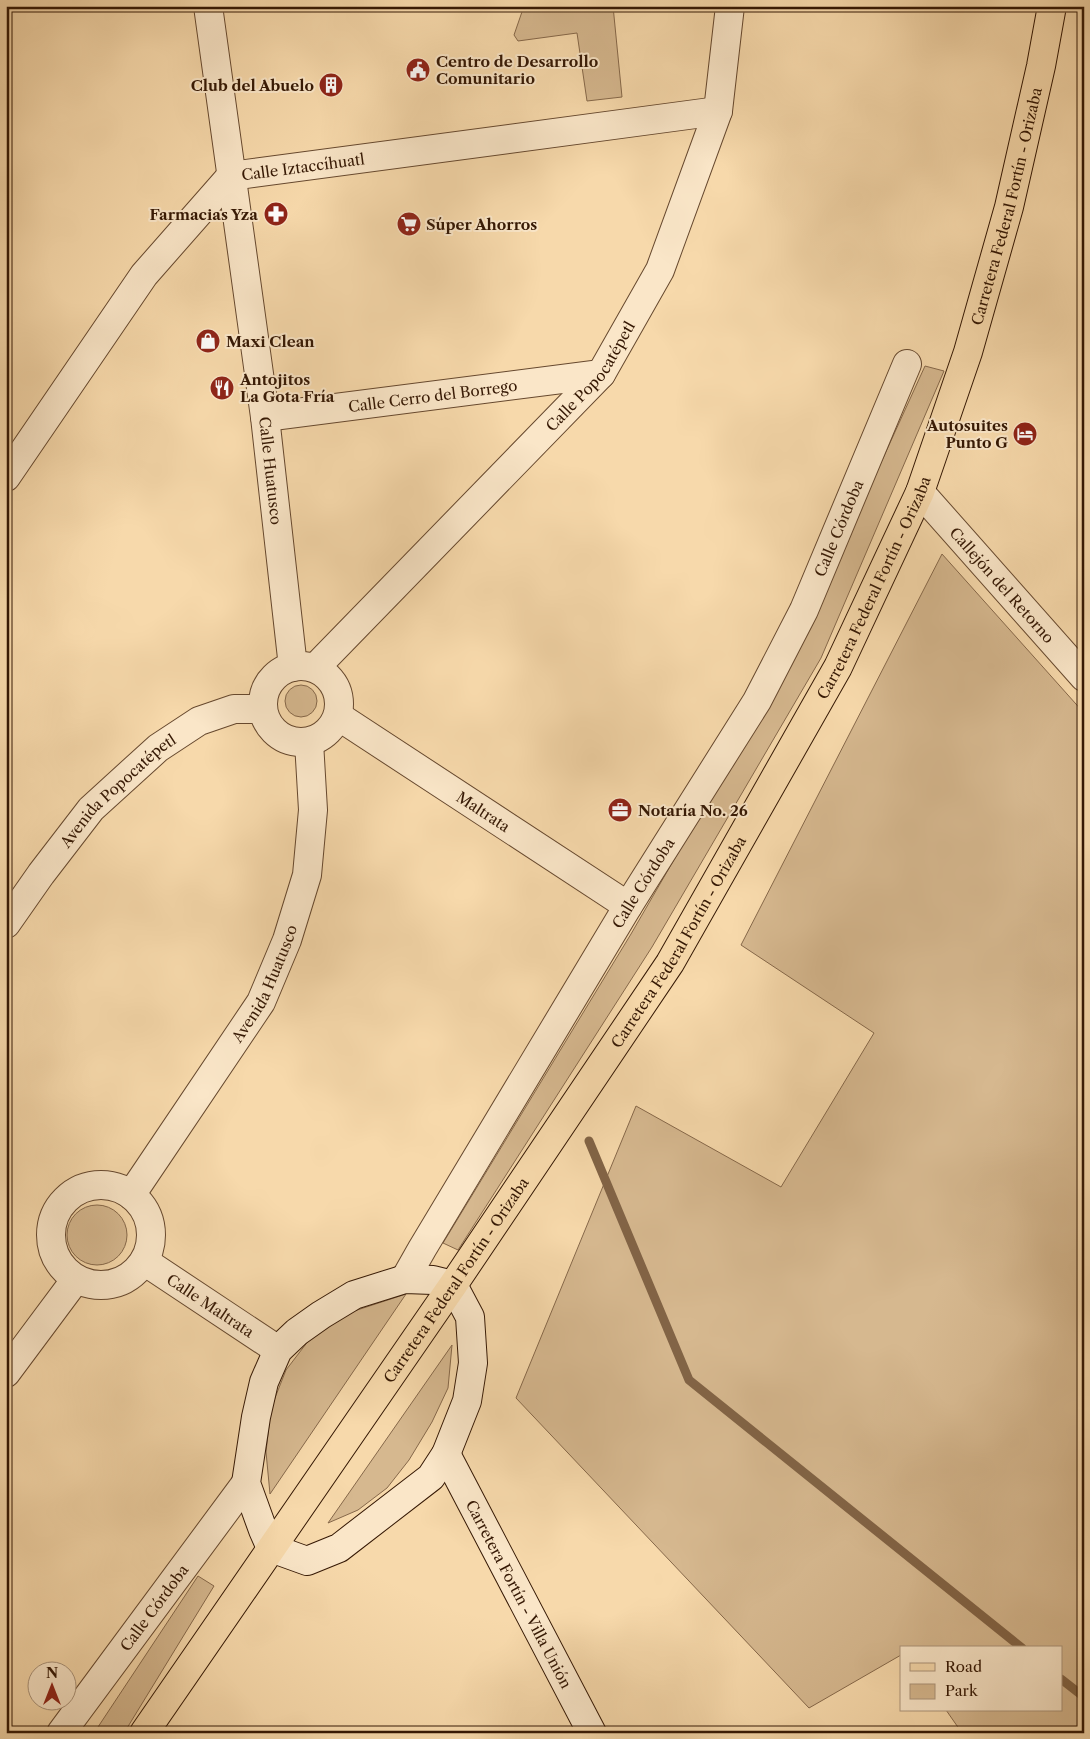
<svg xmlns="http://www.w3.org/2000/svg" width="1090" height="1739" font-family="'Libre Caslon Text',serif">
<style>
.green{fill:#d6b88f;stroke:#86684a}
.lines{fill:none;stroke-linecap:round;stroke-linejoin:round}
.stream{stroke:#826446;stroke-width:9}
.minor-casing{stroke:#66482e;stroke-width:30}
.secondary-casing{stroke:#351804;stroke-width:30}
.primary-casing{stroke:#351804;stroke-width:30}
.minor{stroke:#fae6c8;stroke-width:28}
.secondary{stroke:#fae6c8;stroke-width:28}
.primary{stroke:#f7d9ab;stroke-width:28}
.labels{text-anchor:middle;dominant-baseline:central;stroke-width:4;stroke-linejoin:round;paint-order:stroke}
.poi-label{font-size:15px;font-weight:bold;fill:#351804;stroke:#fae6c8;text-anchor:start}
.street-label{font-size:15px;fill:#351804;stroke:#fae6c8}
</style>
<rect width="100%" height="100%" fill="#f7d9ab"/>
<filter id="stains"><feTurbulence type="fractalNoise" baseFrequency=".004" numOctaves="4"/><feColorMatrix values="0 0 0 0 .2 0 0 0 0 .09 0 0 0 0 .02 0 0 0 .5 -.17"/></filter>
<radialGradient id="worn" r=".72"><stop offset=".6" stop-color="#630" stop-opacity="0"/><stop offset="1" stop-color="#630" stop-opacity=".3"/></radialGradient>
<g class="green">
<path d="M 524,6 L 613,6 L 622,97 L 587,101 L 577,33 L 518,41 L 514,35 Z"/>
<path d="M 925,366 L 944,371 L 821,658 L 652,947 L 458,1250 L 443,1243 L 631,934 L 797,647 Z"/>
<path d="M 942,554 L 1084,713 L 1084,1733 L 962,1733 L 946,1710 L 1061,1710 L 1061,1648 L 901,1648 L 901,1655 L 809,1708 L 516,1398 L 636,1106 L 781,1187 L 874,1033 L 741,945 Z"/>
<circle cx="301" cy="701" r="16"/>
<circle cx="97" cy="1235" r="30"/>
<path d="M 406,1294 L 270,1494 L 266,1452 L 271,1408 L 286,1370 L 309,1340 L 345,1314 Z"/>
<path d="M 452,1345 L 448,1388 L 432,1422 L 409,1460 L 387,1488 L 358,1510 L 328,1523 Z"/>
<path d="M 198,1576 L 214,1586 L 124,1733 L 94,1733 Z"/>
</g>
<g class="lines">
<g class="stream">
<path d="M 589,1141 L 689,1380 L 1022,1648"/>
<path d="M 1061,1679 L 1084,1697"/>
</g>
<defs>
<g id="minor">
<path id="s1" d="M 208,6 L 265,417 L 293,667"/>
<path id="s2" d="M 265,417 L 601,374"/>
<path id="s3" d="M 6,477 L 144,275 L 231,176 L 718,111"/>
<path id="s4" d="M 920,492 L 1084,677"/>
<circle cx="301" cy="704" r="38"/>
<path id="s5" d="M 315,668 L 601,374 L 660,270 L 718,111 L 730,6"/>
<path id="s6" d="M 338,716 L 628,906"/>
<path id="s7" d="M 6,924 L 41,874 L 91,809 L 158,748 L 199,721 L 234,709 L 263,709"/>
<circle cx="101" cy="1235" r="50"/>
<path id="s8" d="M 131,1195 L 261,1002 L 287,940 L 307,875 L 313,810 L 309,742"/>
<path id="s9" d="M 144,1261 L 278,1350"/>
<path id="s10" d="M 405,1279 L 422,1249 L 628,906 L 757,701 L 804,610 L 907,364"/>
<path d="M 6,1373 L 76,1279"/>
<path id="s11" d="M 61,1733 L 246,1483"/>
</g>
<g id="secondary">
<path d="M 405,1279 L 433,1280 L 453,1285 L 470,1317 L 473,1363 L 467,1401 L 446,1454 L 431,1477 L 339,1548 L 307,1561 L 271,1548 L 263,1530 L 246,1483 L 256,1417 L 264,1382 L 278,1350 L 297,1332 L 321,1315 L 354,1295 Z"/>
<path id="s12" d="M 446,1454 L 592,1733"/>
</g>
<g id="primary">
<path id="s13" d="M 144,1733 L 453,1285 L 670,963 L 838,667 L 920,492 L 968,352 L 1009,207 L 1041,66 L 1052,6"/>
</g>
</defs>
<use href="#minor" class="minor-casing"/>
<use href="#secondary" class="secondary-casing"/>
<use href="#primary" class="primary-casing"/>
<use href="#minor" class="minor"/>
<use href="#secondary" class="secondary"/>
<use href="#primary" class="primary"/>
</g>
<defs>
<symbol id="civic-disc" viewBox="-11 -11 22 22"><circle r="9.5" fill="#8f2418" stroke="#fae6c8"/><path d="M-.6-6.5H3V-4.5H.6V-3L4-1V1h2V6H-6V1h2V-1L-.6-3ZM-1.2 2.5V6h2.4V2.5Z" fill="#fff"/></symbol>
<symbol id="building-disc" viewBox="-11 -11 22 22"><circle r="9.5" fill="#8f2418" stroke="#fae6c8"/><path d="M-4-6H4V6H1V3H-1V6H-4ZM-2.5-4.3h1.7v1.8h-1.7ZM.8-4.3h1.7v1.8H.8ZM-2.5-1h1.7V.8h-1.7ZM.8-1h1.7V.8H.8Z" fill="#fff"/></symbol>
<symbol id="pharmacy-disc" viewBox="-11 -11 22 22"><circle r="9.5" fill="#8f2418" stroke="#fae6c8"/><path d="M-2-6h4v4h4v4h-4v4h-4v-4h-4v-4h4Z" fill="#fff"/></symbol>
<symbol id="supermarket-disc" viewBox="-11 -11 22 22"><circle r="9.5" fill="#8f2418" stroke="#fae6c8"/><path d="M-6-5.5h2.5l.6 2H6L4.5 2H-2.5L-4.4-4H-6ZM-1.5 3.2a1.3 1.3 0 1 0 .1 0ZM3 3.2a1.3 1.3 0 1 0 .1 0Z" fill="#fff"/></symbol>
<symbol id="shop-disc" viewBox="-11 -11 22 22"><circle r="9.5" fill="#8f2418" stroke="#fae6c8"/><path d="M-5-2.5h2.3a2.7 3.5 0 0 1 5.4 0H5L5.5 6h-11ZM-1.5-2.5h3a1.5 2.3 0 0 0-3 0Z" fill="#fff"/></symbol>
<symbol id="restaurant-disc" viewBox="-11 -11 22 22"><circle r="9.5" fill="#8f2418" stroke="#fae6c8"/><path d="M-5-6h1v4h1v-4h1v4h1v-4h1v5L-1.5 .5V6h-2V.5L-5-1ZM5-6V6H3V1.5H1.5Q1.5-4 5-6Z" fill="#fff"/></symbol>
<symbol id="hotel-disc" viewBox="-11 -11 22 22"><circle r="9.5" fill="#8f2418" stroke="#fae6c8"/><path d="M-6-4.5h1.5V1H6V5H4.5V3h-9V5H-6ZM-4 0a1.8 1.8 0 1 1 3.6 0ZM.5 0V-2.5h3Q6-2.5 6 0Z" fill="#fff"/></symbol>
<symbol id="office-disc" viewBox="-11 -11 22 22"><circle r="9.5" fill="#8f2418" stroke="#fae6c8"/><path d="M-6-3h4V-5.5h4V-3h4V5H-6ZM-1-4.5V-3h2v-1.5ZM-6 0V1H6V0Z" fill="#fff"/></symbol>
</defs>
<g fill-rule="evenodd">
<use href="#civic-disc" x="404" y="56" width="28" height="28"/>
<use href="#building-disc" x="317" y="71" width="28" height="28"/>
<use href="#pharmacy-disc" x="262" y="200" width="28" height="28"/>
<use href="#supermarket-disc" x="395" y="210" width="28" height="28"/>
<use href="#shop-disc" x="194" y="327" width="28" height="28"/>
<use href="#restaurant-disc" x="208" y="374" width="28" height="28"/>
<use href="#hotel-disc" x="1011" y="420" width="28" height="28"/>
<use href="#office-disc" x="606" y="796" width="28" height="28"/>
</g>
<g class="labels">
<g class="poi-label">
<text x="436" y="61">Centro de Desarrollo<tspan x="436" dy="17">Comunitario</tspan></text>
<text x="314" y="85" text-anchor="end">Club del Abuelo</text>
<text x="258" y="214" text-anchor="end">Farmacias Yza</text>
<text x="426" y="224">Súper Ahorros</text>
<text x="226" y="341">Maxi Clean</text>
<text x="240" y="379">Antojitos<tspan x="240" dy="17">La Gota Fría</tspan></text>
<text x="1008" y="425" text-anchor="end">Autosuites<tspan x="1008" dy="17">Punto G</tspan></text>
<text x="638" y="810">Notaría No. 26</text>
</g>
<g class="street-label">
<text stroke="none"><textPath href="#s3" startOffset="449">Calle Iztaccíhuatl</textPath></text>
<text stroke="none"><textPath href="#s13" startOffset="1765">Carretera Federal Fortín - Orizaba</textPath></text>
<text stroke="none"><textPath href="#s5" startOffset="402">Calle Popocatépetl</textPath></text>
<text stroke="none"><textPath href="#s2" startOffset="169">Calle Cerro del Borrego</textPath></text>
<text stroke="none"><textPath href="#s1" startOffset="469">Calle Huatusco</textPath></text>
<text stroke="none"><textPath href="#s10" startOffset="868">Calle Córdoba</textPath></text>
<text stroke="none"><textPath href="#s4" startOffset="124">Callejón del Retorno</textPath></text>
<text stroke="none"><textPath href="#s13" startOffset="1360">Carretera Federal Fortín - Orizaba</textPath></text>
<text stroke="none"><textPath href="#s7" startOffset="175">Avenida Popocatépetl</textPath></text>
<text stroke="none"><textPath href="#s6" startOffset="174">Maltrata</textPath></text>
<text stroke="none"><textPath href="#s10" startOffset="462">Calle Córdoba</textPath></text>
<text stroke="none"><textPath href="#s13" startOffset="955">Carretera Federal Fortín - Orizaba</textPath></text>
<text stroke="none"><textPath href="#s8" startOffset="251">Avenida Huatusco</textPath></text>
<text stroke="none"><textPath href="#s13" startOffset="550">Carretera Federal Fortín - Orizaba</textPath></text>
<text stroke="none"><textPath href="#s9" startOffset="80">Calle Maltrata</textPath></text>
<text stroke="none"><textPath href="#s12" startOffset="158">Carretera Fortín - Villa Unión</textPath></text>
<text stroke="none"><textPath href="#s11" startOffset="156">Calle Córdoba</textPath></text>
</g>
</g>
<rect width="1090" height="1739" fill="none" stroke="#f7d9ab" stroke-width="25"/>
<rect x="8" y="8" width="1075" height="1724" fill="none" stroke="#351804" stroke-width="2.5"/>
<rect x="12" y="12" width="1065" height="1714" fill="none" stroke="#351804"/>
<rect x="900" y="1646" width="162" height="65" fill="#fae6c8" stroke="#ab947a"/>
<rect x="910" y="1663" width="25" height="8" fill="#f7d9ab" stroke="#ab947a"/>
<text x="945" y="1672" font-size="15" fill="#351804">Road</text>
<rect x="910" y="1684" width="25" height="15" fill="#d6b88f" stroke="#ab947a"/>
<text x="945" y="1696" font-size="15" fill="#351804">Park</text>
<g transform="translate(52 1686)"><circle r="24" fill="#fae6c8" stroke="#ab947a"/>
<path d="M0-4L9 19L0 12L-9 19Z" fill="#8f2418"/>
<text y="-8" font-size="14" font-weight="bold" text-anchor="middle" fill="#351804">N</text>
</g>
<rect width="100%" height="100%" filter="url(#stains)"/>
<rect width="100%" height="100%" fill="url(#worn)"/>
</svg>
